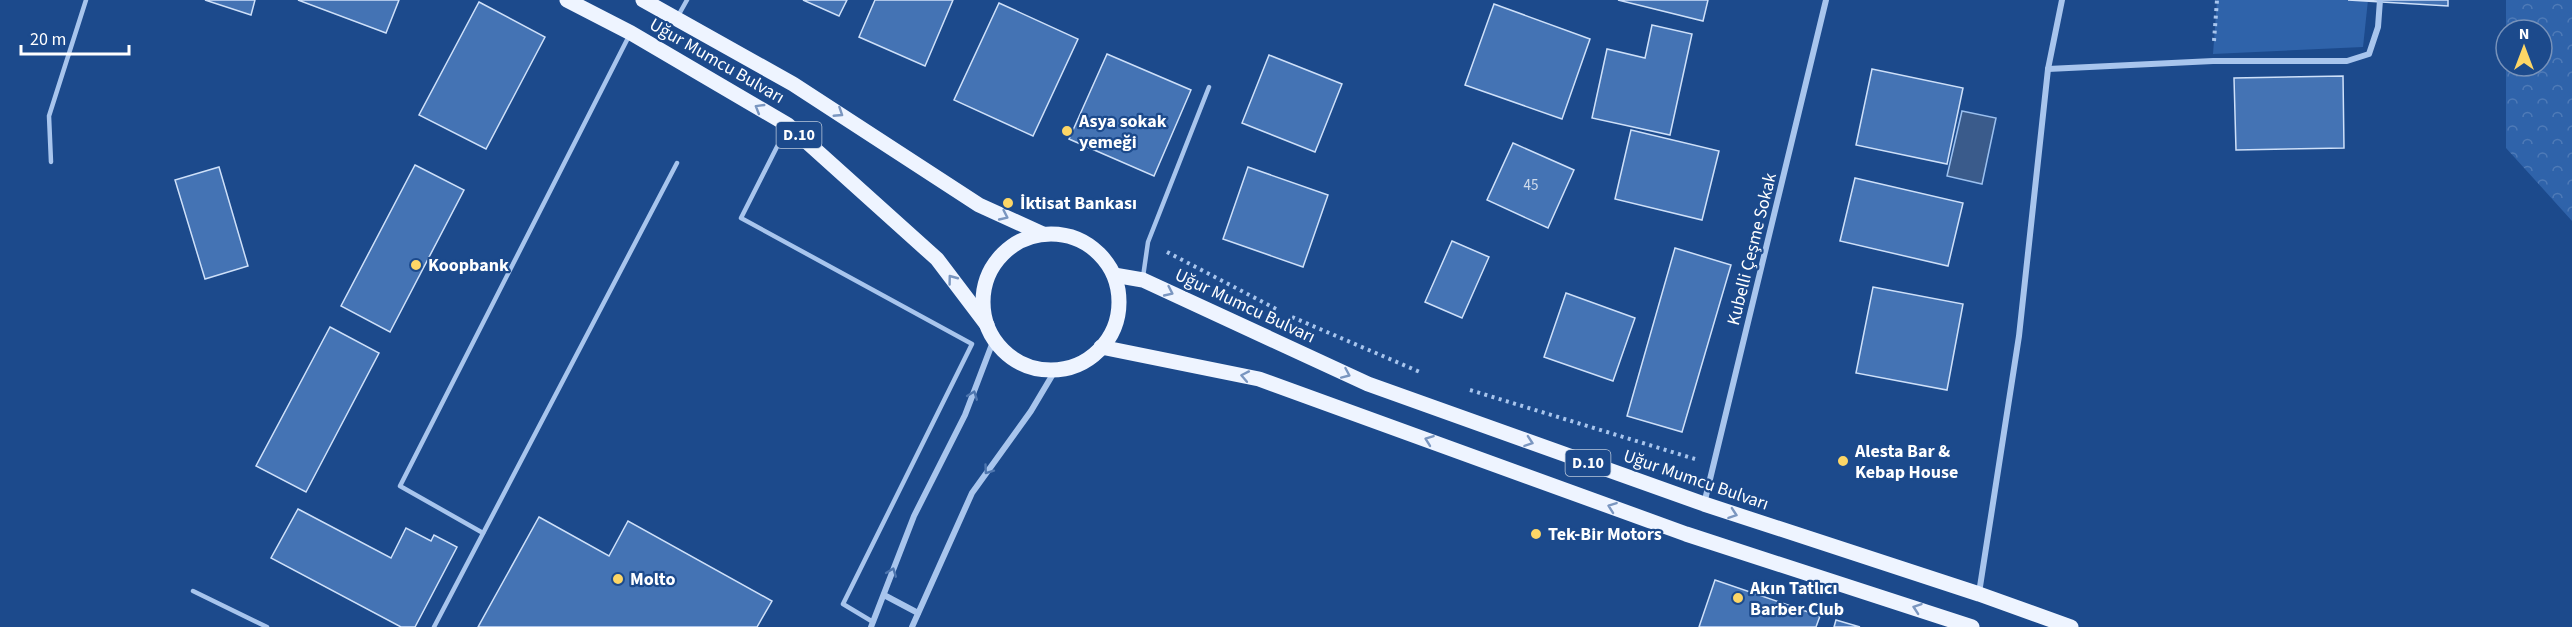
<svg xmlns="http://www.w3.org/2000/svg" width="2572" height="627" font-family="'Source Sans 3',sans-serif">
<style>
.forest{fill:url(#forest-crowns);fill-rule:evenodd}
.park{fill:#2f63aa}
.water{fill:#3a5b8b;stroke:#9bc0ef;stroke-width:1.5}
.building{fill:#4473b4;stroke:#cee0f9;stroke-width:1.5}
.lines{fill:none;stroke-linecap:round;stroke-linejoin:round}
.path{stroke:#a8c5ed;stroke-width:4;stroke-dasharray:3 4.5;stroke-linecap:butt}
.service{stroke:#a8c5ed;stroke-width:4.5}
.minor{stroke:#a8c5ed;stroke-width:6}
.primary{stroke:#eef4ff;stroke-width:15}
.oneway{stroke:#7a96c0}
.oneway2{stroke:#4d75ae}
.poi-dot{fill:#fdd666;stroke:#1c4a8c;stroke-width:2}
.labels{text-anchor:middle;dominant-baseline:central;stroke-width:4.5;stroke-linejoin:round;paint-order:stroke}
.number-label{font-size:15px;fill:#d0dcec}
.shield{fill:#1c4a8c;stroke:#bbc9dc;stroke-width:1.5}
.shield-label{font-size:16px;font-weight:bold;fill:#fff}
.street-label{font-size:18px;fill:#fff;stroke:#1c4a8c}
.poi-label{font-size:18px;font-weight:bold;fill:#fff;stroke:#1c4a8c;text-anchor:start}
</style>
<defs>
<pattern id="forest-crowns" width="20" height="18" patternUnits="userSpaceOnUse" patternTransform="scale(1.5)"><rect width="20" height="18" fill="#2f63aa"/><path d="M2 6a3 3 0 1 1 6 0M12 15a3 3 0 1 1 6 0" fill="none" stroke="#4e7ab7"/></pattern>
</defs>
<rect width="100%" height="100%" fill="#1c4a8c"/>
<path class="forest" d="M 2506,0 L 2572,0 L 2572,221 L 2506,148 ZM 2506,30 L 2542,30 L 2542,66 L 2506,66 Z"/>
<path class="park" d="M 2217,0 L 2368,0 L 2363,47 L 2213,54 Z"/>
<path class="water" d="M 1962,111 L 1996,118 L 1982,184 L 1947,176 Z"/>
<g class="building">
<path d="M 205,0 L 255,0 L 251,15 Z"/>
<path d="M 298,0 L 399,0 L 386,33 Z"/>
<path d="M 803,0 L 847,0 L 839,16 Z"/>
<path d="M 875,0 L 953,0 L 925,66 L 859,37 Z"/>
<path d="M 1618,0 L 1708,0 L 1703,21 Z"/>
<path d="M 2348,0 L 2448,0 L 2448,6 Z"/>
<path d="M 479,2 L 545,37 L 486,149 L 419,115 Z"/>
<path d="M 999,3 L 1078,39 L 1033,136 L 954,100 Z"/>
<path d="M 1494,4 L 1590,39 L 1562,119 L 1465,85 Z"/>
<path d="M 1652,25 L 1692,34 L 1670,135 L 1592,118 L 1607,49 L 1645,58 Z"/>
<path d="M 1107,54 L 1191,90 L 1154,176 L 1069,139 Z"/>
<path d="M 1269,55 L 1342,84 L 1315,152 L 1242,123 Z"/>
<path d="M 1872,69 L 1963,88 L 1947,164 L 1856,145 Z"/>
<path d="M 2343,76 L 2344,148 L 2236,150 L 2234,78 Z"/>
<path d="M 1631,130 L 1719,151 L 1702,220 L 1615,199 Z"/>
<path d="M 1513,143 L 1574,170 L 1548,228 L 1487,200 Z"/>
<path d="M 415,165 L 464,190 L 390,332 L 341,306 Z"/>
<path d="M 219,167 L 248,266 L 205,279 L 175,180 Z"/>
<path d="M 1248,167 L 1328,195 L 1303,267 L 1223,239 Z"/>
<path d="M 1855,178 L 1963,203 L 1948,266 L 1840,241 Z"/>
<path d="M 1452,241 L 1489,257 L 1462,318 L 1425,302 Z"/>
<path d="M 1675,248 L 1731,265 L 1682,432 L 1627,416 Z"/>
<path d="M 1873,287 L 1963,304 L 1947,390 L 1856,373 Z"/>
<path d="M 1566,293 L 1635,318 L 1613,381 L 1544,357 Z"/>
<path d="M 330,327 L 379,353 L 306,492 L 256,466 Z"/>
<path d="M 298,509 L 391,558 L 406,528 L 431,541 L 434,535 L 457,547 L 415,627 L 401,627 L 271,558 Z"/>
<path d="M 539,517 L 609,556 L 628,521 L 772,601 L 757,627 L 478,627 Z"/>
<path d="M 1715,580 L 1820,616 L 1816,627 L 1699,627 Z"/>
<path d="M 1836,620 L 1860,627 L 1834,627 Z"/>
</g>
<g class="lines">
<g class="path">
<path d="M 2214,41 L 2217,0"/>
<path d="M 1167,252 L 1280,311"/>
<path d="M 1292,317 L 1420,372"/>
<path d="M 1470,390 L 1695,459"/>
</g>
<g class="service">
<path d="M 678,16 L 687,0"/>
<path d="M 787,127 L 741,218 L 972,344 L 843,604 L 873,622"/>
<path d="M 51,162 L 49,116 L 86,0"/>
<path d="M 1143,277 L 1148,242 L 1209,87"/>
<path d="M 483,533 L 400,486 L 629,36"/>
<path d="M 193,591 L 267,627"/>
<path d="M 434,627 L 677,163"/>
</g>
<g class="minor">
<path d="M 2048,69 L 2213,61 L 2347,61 L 2369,54 L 2378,27 L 2380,0"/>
<path d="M 1704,504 L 1826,0"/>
<path d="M 1979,593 L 2019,336 L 2048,69 L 2062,0"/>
<path d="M 884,595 L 918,613"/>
<path d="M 871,627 L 914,516 L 965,415 L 994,339"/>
<path d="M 912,627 L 972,493 L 1031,411 L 1056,369"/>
</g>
<g class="primary">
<path d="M 567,0 L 631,33 L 788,125 L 937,259 L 987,325"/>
<path d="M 643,0 L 793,84 L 979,205 L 1043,234"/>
<circle cx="1051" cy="302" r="68"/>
<path d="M 1114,275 L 1143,280 L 1368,384 L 1704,504 L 1979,594 L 2071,627"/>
<path d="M 1101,347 L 1259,379 L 1686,534 L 1972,627"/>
</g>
</g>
<defs><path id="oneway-chevron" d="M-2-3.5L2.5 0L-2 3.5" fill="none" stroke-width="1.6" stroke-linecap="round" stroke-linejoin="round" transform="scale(1.5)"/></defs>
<g class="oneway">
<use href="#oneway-chevron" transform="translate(759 108) rotate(-149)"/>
<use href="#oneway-chevron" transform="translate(839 113) rotate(33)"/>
<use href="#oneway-chevron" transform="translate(1004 216) rotate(25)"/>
<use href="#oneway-chevron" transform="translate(952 279) rotate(-127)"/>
<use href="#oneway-chevron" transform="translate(1169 292) rotate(25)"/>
<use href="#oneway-chevron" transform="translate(1346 374) rotate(24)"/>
<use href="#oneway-chevron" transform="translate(1245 376) rotate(-169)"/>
<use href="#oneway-chevron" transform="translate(1429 440) rotate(-160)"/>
<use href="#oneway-chevron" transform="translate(1529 442) rotate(19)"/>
<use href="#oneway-chevron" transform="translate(1612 507) rotate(-160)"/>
<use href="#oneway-chevron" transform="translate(1733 514) rotate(19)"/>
<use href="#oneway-chevron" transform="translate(1917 608) rotate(-161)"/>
</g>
<g class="oneway2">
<use href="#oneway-chevron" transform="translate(973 395) rotate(-69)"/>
<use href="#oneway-chevron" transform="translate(988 470) rotate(126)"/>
<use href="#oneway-chevron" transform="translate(892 572) rotate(-69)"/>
</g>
<g class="poi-dot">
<circle cx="1067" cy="131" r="6"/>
<circle cx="1008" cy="203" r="6"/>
<circle cx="416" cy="265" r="6"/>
<circle cx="1843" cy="461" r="6"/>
<circle cx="1536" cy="534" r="6"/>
<circle cx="618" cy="579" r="6"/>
<circle cx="1738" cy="598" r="6"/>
</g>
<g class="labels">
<g class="number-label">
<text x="1531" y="185">45</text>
</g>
<g class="shield">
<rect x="776.5" y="122" width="45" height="26" rx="4.5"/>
<rect x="1565.5" y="450" width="45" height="26" rx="4.5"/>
</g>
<g class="shield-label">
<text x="799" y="135">D.10</text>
<text x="1588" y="463">D.10</text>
</g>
<g class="street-label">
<text transform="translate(717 61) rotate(30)">Uğur Mumcu Bulvarı</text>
<text transform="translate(1752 249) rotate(-76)">Kubelli Çeşme Sokak</text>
<text transform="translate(1245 306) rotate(25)">Uğur Mumcu Bulvarı</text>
<text transform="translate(1696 480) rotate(19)">Uğur Mumcu Bulvarı</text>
</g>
<g class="poi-label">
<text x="1079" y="121">Asya sokak<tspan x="1079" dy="21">yemeği</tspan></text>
<text x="1020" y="203">İktisat Bankası</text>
<text x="428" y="265">Koopbank</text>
<text x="1855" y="451">Alesta Bar &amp;<tspan x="1855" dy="21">Kebap House</tspan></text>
<text x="1548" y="534">Tek-Bir Motors</text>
<text x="630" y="579">Molto</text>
<text x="1750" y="588">Akın Tatlıcı<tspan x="1750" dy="21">Barber Club</tspan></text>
</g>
</g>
<g transform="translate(2524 48)"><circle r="28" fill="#1c4a8c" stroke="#7792ba" stroke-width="1.5"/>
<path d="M0-4.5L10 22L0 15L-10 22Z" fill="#fdd666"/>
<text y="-9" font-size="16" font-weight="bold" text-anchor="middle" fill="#ffffff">N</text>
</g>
<path d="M21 45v9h108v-9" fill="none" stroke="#ffffff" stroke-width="3"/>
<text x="30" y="45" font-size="18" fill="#ffffff" stroke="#1c4a8c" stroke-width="4.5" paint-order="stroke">20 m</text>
</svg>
